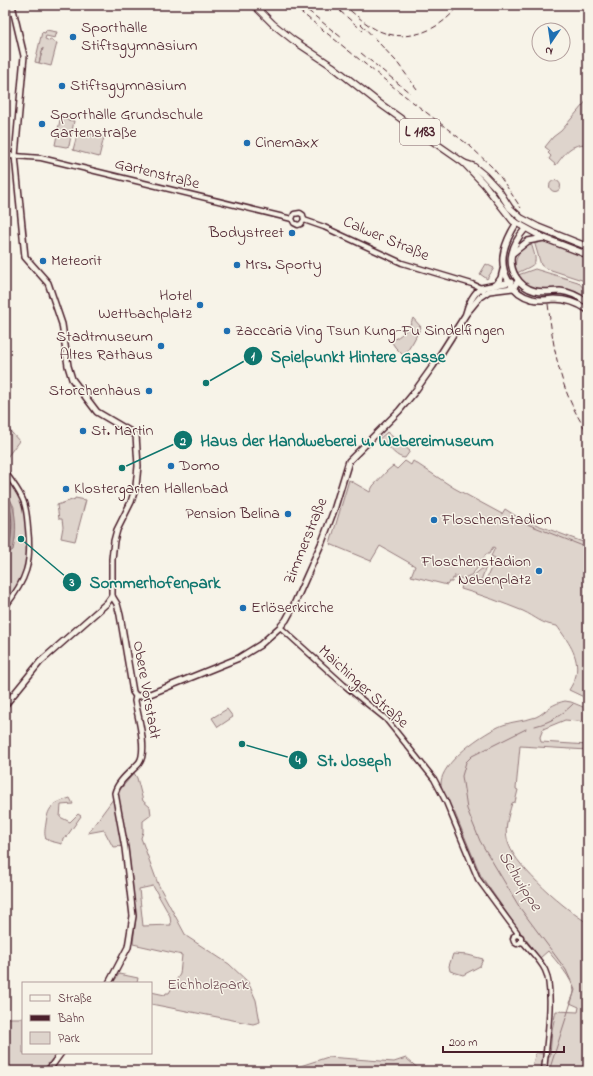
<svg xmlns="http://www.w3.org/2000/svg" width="593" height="1076" font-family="'Indie Flower',sans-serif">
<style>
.green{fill:#ded4cc;stroke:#947a7c;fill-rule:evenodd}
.water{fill:#bcaaa7;stroke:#8e7275}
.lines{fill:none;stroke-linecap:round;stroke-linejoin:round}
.shore{stroke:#78575d;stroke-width:1}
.stream{stroke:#8e7275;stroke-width:1}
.tertiary-casing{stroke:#4a1f2b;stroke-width:7}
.secondary-casing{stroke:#4a1f2b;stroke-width:8}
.primary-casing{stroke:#4a1f2b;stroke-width:8}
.tertiary{stroke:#f7f3e8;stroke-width:4}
.secondary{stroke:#f7f3e8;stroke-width:5}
.primary{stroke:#f7f3e8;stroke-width:5.5}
.rail{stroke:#4a1f2b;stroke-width:1;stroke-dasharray:6 3;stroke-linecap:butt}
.poi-dot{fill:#1f6fb2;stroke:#f7f3e8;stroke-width:1.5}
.labels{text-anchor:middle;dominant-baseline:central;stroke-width:3;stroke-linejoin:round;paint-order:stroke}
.shield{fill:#f7f3e8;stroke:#7e5f64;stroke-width:1}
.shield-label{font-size:15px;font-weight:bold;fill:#4a1f2b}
.poi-label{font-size:16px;fill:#4a1f2b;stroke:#f7f3e8;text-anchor:start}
.street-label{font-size:16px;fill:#4a1f2b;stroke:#f7f3e8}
.park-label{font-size:16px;fill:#6f4c53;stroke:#f7f3e8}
.water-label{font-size:17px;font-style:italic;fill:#6c4950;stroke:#f7f3e8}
.leader{fill:none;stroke:#0f766e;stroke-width:1.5}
.callout-dot{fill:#0f766e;stroke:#f7f3e8;stroke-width:1.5}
.mark-label{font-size:12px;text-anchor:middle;font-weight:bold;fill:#fff}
.callout-label{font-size:17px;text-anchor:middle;font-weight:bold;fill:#0f766e;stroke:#f7f3e8;stroke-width:3;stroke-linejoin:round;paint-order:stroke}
</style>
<rect width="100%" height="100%" fill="#f7f3e8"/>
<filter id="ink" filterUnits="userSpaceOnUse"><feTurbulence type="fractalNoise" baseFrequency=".025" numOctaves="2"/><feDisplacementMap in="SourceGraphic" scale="8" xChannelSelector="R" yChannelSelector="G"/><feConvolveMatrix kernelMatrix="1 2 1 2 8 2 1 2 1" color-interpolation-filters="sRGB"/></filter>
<g filter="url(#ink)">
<g class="green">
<path d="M 46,30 L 57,32 L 55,38 L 46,36 L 45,39 L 50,41 L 50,39 L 52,40 L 52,41 L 57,43 L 51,66 L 39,63 L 43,48 L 39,63 L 35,62 L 42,32 L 45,33 Z"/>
<path d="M 588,99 L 588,144 C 570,144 566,152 556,165 L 549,159 L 551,156 L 548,153 L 550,151 L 545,147 L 553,137 L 561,131 Z"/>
<path d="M 63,119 L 74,121 L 69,146 L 66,147 L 55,145 L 60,120 Z"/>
<path d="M 93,134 L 104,137 L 99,157 L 73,150 L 77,135 Z"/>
<circle cx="555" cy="186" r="5.5"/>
<path d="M 538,240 L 550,243 L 588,258 L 588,282 L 545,268 L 541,265 L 534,241 Z"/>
<path d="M 531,243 C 538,265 538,263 517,273 C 512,261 520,247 531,243 Z"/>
<path d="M 486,264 L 494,268 L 487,279 L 480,274 Z"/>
<path d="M 535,269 L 578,282 L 588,293 L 588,300 L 547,290 L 533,288 L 524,283 L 518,275 Z"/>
<path d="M 413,318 L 421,327 L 413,342 L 404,356 L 395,347 L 391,341 C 402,335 409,330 413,318 Z"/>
<path d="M 5,425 L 19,441 L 5,460 Z"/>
<path d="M 387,432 L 410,451 L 405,458 C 397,458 390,448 384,442 L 381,444 L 378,440 Z"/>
<path d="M 405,461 L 411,465 L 413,461 L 454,488 L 502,514 L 505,509 L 519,518 L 588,544 L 588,699 L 569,690 C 572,685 575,680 576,675 C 580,656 567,640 557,626 C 541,624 536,617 523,611 C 503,603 482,595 461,589 L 463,582 L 473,576 L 484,567 L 486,567 L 480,583 L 484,585 L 495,558 L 491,556 L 495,548 L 493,547 L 489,554 L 486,554 L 482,560 L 484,561 L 471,575 L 462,579 L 455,575 L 455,579 L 453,578 L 452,582 L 449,582 L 447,585 L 411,576 L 415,566 L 380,546 L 371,561 L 330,544 L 349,480 L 370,492 L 373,486 L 387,471 L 393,466 L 397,469 Z"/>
<path d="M 5,475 C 12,484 20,496 23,508 C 28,527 30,560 21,578 C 16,587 10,594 5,602 L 5,555 L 15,539 L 14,507 L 9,497 L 5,498 Z"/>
<path d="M 75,498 L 86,500 L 75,541 L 61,538 L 63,527 L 62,519 L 59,519 L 57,505 L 75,499 Z"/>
<path d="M 565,701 L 571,702 L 588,709 L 588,722 L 565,720 L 543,729 L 540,737 L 541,742 L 588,745 L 588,750 L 520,746 L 516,789 L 518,790 L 515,802 L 512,803 C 508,817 503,831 509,845 C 517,868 567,911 588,923 L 588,1071 L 534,1071 L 532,1067 L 536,1052 L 550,1056 L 552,1030 L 556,1011 L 578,1012 L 579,1007 L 570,1003 C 571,1000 574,995 574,991 C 573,979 556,961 548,951 L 540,958 L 518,929 L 481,876 L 454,811 L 452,810 C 448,802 442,793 441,784 C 440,763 484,732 503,725 C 513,721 525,721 536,717 C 541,715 546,710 550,707 C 555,704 560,702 565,701 Z"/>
<path d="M 227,709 L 233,717 L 218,727 L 212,718 Z"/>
<path d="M 134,773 L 137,778 L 143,801 L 150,807 L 151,815 L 143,821 L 143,832 L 141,838 L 158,884 L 186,936 L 229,964 L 248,982 L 256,1000 L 260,1022 L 253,1024 L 151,1004 L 151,992 L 165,995 L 166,993 L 169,993 L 180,974 L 182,955 L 133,944 L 136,916 L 128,846 L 113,847 L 104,830 L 88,833 L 119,791 ZM 153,886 L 170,916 L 171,925 L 143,926 L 139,889 Z"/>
<path d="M 70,798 L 73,804 L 61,805 L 60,817 L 70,822 L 78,814 L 81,816 L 67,836 L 63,838 L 62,844 L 50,841 L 46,839 C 44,834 45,829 46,823 C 48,806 54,803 70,798 Z"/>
<path d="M 453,954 L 468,955 L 483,959 L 480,966 L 463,975 L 450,971 L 449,966 Z"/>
<path d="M 119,974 L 138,978 L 137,983 L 113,983 Z"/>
<path d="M 5,1017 L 10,1018 L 23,1018 L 23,1053 L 57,1053 L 42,1071 L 5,1071 Z"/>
<path d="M 328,1057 L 394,1062 L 406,1058 L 421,1071 L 285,1071 Z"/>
</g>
<path class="water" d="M 9,497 C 17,513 17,532 13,550 L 5,555 L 5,498 Z"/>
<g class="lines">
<path class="shore" d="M 5,501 L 7,502 C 14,514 12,533 9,547 L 5,550"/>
<g class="stream">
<path d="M 517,520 L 588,548"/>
<path d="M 535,726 C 551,722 562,715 573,704"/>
<path d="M 526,729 L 472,756 L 466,762 L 462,776 L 467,809 L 480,841 L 520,908 L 566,970 L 575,990 L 549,1071"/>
</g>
<defs>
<g id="tertiary">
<path d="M 15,156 L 41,158 L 62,163 L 292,219"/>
<path d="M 292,219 L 294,214 L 300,213 L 303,215 L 304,220"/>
<path d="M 292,219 L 294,223 L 298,225 L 301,224 L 304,220"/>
<path d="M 304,220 L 324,227 L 402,263 L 472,284 L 481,288 L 485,293"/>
<path d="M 5,472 C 11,480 18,489 22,498 C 27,507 27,518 28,528 C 32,563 27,579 5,607"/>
<path d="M 280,627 L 344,685 L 386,719 L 434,779 L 446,802 L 478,879 L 508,920 L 517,932 L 517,935 L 521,937 L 521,942 L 517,944 L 514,942 L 513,939 L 514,936 L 517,935"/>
<path d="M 521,942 L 524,943 C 531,952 540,960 545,970 C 555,990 546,1047 544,1071"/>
</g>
<g id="secondary">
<path d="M 12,5 L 24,56 L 15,156 L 25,257 L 48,283 L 62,324 L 68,366 L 72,379 L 97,412 L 136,435 L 138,466 L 136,486 L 131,502 L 117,530 L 114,541 L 112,559 L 112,596 L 117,604 L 120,615 L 133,692 L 136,696 L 135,701 C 138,716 148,752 139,763 C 131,772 118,781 115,793 L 125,848 L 133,916 L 128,947 L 109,983"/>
<path d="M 5,155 L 15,156"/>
<path d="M 516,224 C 511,232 506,242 504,251 C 499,272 512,294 532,299 C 539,301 547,300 554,299 C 566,299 578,303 588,310"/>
<path d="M 525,229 C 519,236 514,244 512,253 C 508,270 519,287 535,291 C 543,293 552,291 560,291 C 571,292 580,297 588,303"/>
<path d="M 513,253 L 528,241 L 544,238"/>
<path d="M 496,285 L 501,278 L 503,270"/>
<path d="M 466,313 C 468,304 474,293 481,288 L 511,282"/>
<path d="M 136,696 L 139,696 L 150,694 L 239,658 L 260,645 L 280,627 L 286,620 L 292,609 L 322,542 L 334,510 L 349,461 L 399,411 L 413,394 L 433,366 L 466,314 L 480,297 L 489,291 L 513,288 L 518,281"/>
<path d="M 5,705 L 40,662 L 107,603 L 112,596"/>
<path d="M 48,1071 L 61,1053"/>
</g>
<g id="primary">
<path d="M 254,5 L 273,24 L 293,40 L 332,66 L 379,103 L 418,131 L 464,163 L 473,166 L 484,175 L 499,191 L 510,208 L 521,218 L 538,227 L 588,247"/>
<path d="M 464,163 L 484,184 L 513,221 L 544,238 L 588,255"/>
</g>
</defs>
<use href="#tertiary" class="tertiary-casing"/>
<use href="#secondary" class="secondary-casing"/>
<use href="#primary" class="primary-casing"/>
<use href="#tertiary" class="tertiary"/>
<use href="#secondary" class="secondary"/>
<use href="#primary" class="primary"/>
<g class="rail">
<path d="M 292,5 L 396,89 L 471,147 L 492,167 L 501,178 L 521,208"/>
<path d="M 301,5 L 342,38"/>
<path d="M 333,5 L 363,31"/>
<path d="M 343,5 C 354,13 364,23 375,29 C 406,45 440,31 459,5"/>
<path d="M 361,24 L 396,61 L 417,89"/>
<path d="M 361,53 L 410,93"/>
<path d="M 548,304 C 554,352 560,392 588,433"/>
</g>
</g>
</g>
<g class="poi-dot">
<circle cx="73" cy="37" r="4"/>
<circle cx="62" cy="86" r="4"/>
<circle cx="42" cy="124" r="4"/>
<circle cx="247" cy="143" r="4"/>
<circle cx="292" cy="233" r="4"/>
<circle cx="43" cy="261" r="4"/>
<circle cx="237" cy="265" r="4"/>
<circle cx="200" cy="305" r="4"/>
<circle cx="227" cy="331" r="4"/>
<circle cx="161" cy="346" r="4"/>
<circle cx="149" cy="391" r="4"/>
<circle cx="83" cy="431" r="4"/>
<circle cx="171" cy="466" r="4"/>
<circle cx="66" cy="489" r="4"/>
<circle cx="288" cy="514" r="4"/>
<circle cx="434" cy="520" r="4"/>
<circle cx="539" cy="571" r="4"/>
<circle cx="243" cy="608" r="4"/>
</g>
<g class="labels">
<rect class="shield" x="400" y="119" width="40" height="26" rx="3"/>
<g class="shield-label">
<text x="420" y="132">L 1183</text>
</g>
<g class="poi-label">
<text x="81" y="28">Sporthalle<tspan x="81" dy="18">Stiftsgymnasium</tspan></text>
<text x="70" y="86">Stiftsgymnasium</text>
<text x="50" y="115">Sporthalle Grundschule<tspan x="50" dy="18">Gartenstraße</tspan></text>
<text x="255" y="143">CinemaxX</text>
<text x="284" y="233" text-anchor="end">Bodystreet</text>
<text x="51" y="261">Meteorit</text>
<text x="245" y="265">Mrs. Sporty</text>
<text x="192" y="296" text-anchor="end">Hotel<tspan x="192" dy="18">Wettbachplatz</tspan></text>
<text x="235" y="331">Zaccaria Ving Tsun Kung-Fu Sindelfingen</text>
<text x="153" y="337" text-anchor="end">Stadtmuseum<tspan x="153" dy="18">Altes Rathaus</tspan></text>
<text x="141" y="391" text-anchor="end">Storchenhaus</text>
<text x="91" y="431">St. Martin</text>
<text x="179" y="466">Domo</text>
<text x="74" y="489">Klostergarten Hallenbad</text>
<text x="280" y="514" text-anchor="end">Pension Belina</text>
<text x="442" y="520">Floschenstadion</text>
<text x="531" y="562" text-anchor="end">Floschenstadion<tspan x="531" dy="18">Nebenplatz</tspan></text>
<text x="251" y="608">Erlöserkirche</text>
</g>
<g class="street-label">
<text transform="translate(157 174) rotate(14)">Gartenstraße</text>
<text transform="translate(386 239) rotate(23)">Calwer Straße</text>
<text transform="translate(306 541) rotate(-68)">Zimmerstraße</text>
<text transform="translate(363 687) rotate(42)">Maichinger Straße</text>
<text transform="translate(146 690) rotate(80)">Obere Vorstadt</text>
</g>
<g class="park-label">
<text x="208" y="985">Eichholzpark</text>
</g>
<g class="water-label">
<text transform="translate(520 881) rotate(58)">Schwippe</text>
</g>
</g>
<path class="leader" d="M206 383L253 356M122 468L183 440M21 539L72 582M242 744L298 760"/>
<g class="callout-dot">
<circle cx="206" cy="383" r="4"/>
<circle cx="122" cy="468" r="4"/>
<circle cx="21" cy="539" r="4"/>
<circle cx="242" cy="744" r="4"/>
<circle cx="253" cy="356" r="10"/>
<circle cx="183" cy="440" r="10"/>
<circle cx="72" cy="582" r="10"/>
<circle cx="298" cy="760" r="10"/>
</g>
<g class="mark-label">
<text x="253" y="360">1</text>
<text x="183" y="445">2</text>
<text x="72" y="586">3</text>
<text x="298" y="764">4</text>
</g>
<g class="callout-label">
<text x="358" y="362">Spielpunkt Hintere Gasse</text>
<text x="347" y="446">Haus der Handweberei u. Webereimuseum</text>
<text x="155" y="588">Sommerhofenpark</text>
<text x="354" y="766">St. Joseph</text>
</g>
<rect width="593" height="1076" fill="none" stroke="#f7f3e8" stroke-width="20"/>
<rect x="10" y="10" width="573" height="1056" fill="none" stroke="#4a1f2b" stroke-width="1.5" filter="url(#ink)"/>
<rect x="22" y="982" width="130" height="72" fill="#f7f3e8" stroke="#b29e9c"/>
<rect x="30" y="995" width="20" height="6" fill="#f7f3e8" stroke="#b29e9c"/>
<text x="58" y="1002" font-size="12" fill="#4a1f2b">Straße</text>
<rect x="30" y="1015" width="20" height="6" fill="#4a1f2b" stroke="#b29e9c"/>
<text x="58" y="1022" font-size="12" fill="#4a1f2b">Bahn</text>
<rect x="30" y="1032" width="20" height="12" fill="#ded4cc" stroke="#b29e9c"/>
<text x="58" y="1042" font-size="12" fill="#4a1f2b">Park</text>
<g transform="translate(551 42) rotate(193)"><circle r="19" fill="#f7f3e8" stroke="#b29e9c"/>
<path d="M0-3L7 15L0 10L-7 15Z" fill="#1f6fb2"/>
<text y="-6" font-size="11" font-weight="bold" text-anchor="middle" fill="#4a1f2b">N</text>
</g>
<path d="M443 1046v6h121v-6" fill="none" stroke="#4a1f2b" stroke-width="2"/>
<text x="449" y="1046" font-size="12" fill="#4a1f2b" stroke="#f7f3e8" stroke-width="3" paint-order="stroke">200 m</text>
</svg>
